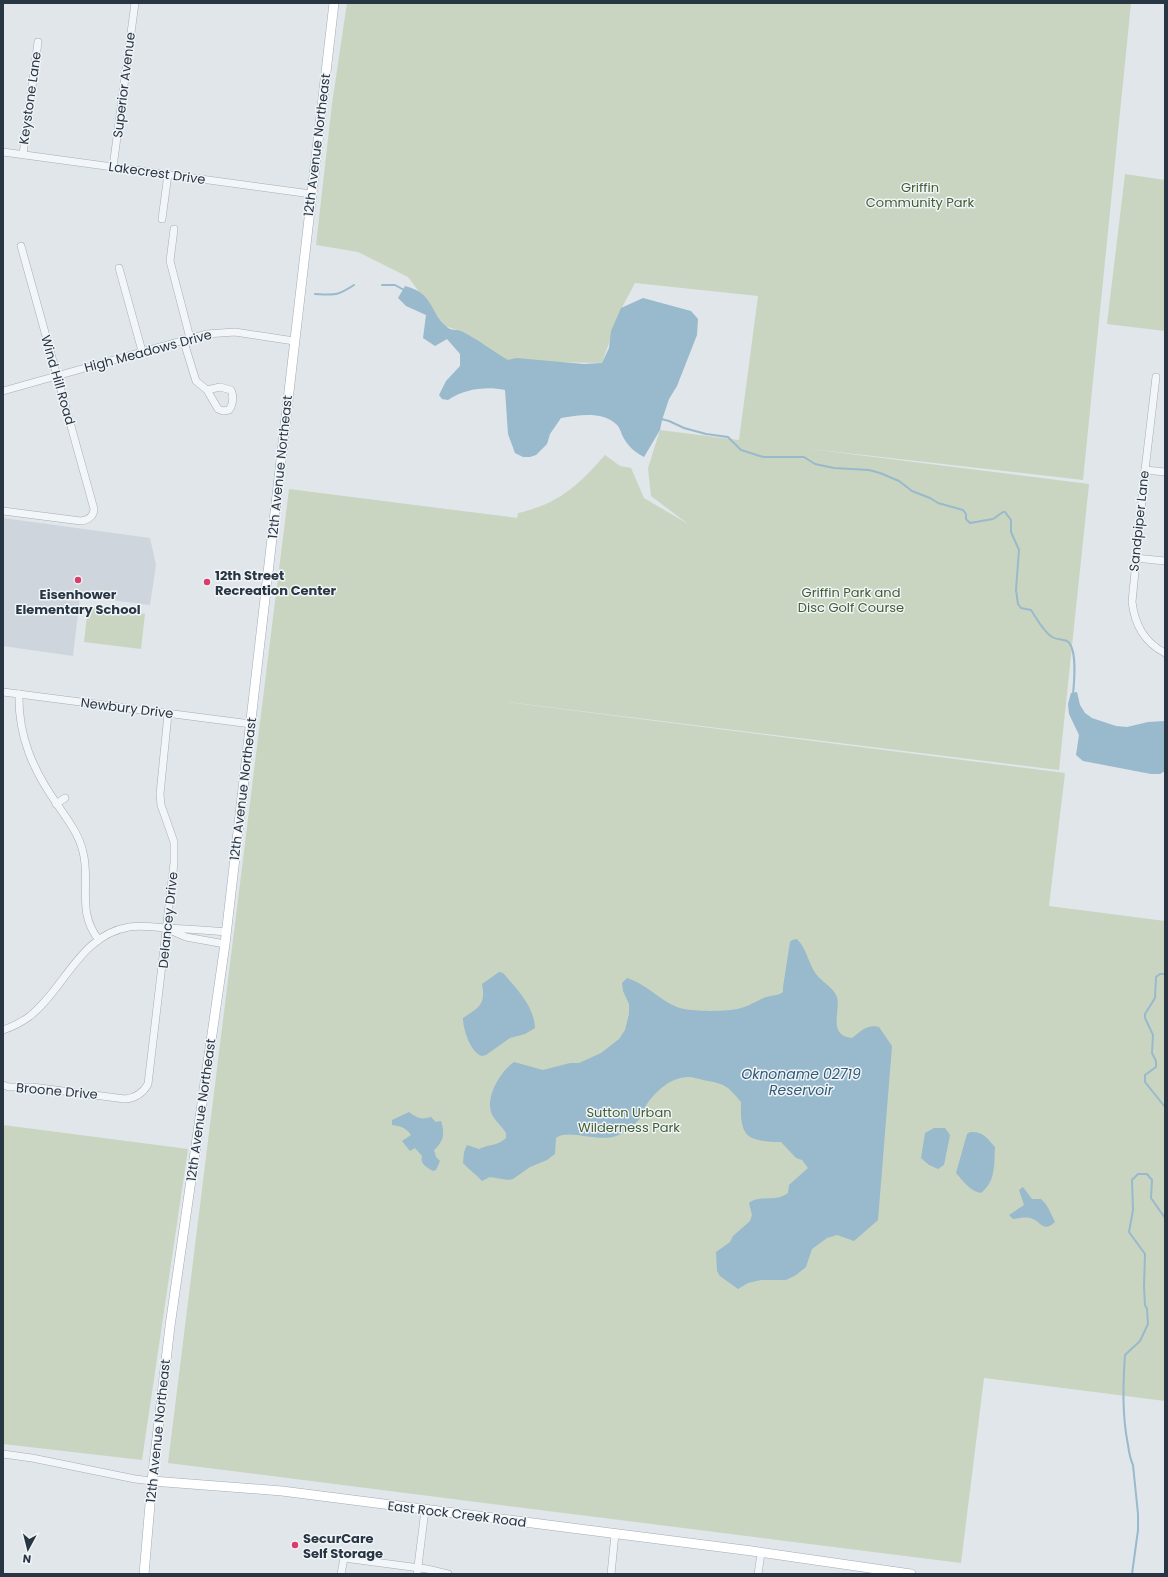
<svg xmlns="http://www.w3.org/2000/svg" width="1168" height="1577" font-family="Poppins,sans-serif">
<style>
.built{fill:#ced5dc}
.green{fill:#c9d5c1}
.water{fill:#99b9cc}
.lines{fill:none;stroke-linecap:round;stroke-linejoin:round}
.stream{stroke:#99b9cc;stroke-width:2}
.minor-casing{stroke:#a5adb5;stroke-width:8}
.major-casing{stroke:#9facb7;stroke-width:10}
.minor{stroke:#f3f6f8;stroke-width:7}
.major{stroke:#fff;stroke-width:9}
.poi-dot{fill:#d73e6b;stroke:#f0f4f7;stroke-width:1.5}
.labels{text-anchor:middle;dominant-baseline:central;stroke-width:3;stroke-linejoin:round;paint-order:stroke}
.street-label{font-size:13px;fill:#283543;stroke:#f0f4f7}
.park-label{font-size:13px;fill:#425f34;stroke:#f0f4f7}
.poi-label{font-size:13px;font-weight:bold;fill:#283543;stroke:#f0f4f7;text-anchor:start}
.water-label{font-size:14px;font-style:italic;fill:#2f5b79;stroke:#f0f4f7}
</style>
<rect width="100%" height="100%" fill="#e0e6ea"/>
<path class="built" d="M 3,518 L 150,538 L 156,565 L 150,605 L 80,596 L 73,656 L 3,646 Z"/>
<g class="green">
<path d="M 347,3 L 1131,3 L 1083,480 L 802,448 L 1089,484 L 1059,770 L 507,702 L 1065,773 L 1049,906 L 1165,921 L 1165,1401 L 984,1378 L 961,1563 L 168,1463 L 289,489 L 517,518 L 518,513 C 558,504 578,486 605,455 L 620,466 L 631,468 L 644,498 L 688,524 L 651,496 L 648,468 L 660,430 L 739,440 L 758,296 L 635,283 L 620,311 L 602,363 L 508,361 L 460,331 L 445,326 L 408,277 L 358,252 L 316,245 L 332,104 Z"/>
<path d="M 1125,174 L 1165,180 L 1165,331 L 1107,324 Z"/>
<path d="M 88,607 L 145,614 L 141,649 L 84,642 Z"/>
<path d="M 3,1125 L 188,1149 L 142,1460 L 3,1444 Z"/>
</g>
<g class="water">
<path d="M 405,286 C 434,293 429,312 447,327 C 451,331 457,329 461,331 C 478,339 492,351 508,360 L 516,358 L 584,364 L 602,363 L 609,348 L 611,331 L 621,308 L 643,298 L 691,311 L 698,319 L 697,335 L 677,386 L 669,399 L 662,420 L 660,430 L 644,457 C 634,452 627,445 622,435 C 621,432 619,426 616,424 C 603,411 578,415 561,418 L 550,434 L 547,444 L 536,455 L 530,457 L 523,457 L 515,453 L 508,434 L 505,390 C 486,386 464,389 448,400 L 442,399 L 439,395 L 446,381 L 460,366 L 460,354 L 447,339 L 435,346 L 423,338 L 426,315 L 406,306 L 398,298 Z"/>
<path d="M 1077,692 L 1080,705 L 1085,713 L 1092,718 L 1116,726 L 1127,727 L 1148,722 L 1165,721 L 1165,771 L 1160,774 L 1151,774 L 1083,761 L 1076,755 L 1079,735 L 1069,714 L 1068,704 L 1071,693 Z"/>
<path d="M 797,939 C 807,949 808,963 816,974 C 822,982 833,987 837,997 C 841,1009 827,1036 852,1038 C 860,1032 867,1024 879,1027 L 892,1046 L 878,1220 L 854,1241 L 837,1235 L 827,1238 L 812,1249 L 806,1267 L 796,1275 L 786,1280 L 761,1280 L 748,1283 L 738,1289 L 720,1276 L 717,1271 L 716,1252 L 730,1242 L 733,1236 L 750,1221 L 752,1215 L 749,1203 C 760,1194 775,1203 788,1193 L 789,1185 L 808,1168 L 802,1160 L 796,1158 L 781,1142 C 746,1141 740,1137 741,1102 C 727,1085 725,1084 703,1080 C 699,1079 693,1077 688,1077 C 671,1077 656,1091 647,1104 C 644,1108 643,1114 640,1118 C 636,1124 625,1132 619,1135 C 599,1144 569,1128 556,1138 L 555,1154 L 547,1160 L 530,1167 L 513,1179 L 508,1180 L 490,1177 L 482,1181 C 476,1174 469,1170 463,1163 L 464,1152 L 467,1145 L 479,1149 C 489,1144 498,1146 506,1138 L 506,1133 C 502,1126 493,1119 491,1112 C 486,1095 501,1071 514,1062 L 543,1070 L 570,1063 L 579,1063 L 601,1053 L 619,1039 L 625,1030 L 629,1014 L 629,1004 L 623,991 L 622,983 L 627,978 C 645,983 659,1000 677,1007 C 689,1012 728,1012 741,1008 C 750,1006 758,1000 766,997 C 773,995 778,996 783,992 L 783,987 L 790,942 L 792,940 Z"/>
<path d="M 499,972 L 503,973 C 517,989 534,1006 535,1028 L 525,1034 L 510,1038 L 486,1055 L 482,1056 C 470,1052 463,1029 463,1018 C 479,1007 486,1005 482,984 Z"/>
<path d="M 409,1112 C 417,1118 421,1120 431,1117 L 436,1122 L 441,1121 C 445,1134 444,1141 434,1150 L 436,1157 L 440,1161 L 436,1170 L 433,1171 C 426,1167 420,1164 422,1156 L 415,1148 L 410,1151 L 402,1141 L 411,1135 C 406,1128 401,1126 392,1125 L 392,1120 Z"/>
<path d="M 934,1128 L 945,1128 L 950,1135 L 944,1165 L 938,1169 L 929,1165 L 921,1158 L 925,1133 Z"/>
<path d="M 970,1132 C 983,1131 987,1138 995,1147 C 994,1165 996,1181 981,1193 C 970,1191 963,1181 956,1173 L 967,1134 Z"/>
<path d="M 1023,1187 L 1032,1199 L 1041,1199 C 1048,1205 1051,1214 1055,1222 C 1043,1233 1041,1222 1033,1219 C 1027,1216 1019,1218 1013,1219 L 1009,1215 L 1024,1205 L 1019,1190 Z"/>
</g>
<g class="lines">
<g class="stream">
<path d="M 382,285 L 395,285 L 404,290"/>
<path d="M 315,294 C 336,295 337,296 354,285"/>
<path d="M 661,419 L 669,421 L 684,428 L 706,434 L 728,437 L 741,450 L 763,457 L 804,457 L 815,464 L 834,468 L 869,470 L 880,473 L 899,481 L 912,491 L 930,498 L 938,503 L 963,510 L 966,514 L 966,519 L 970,523 L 993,519 L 1003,512 L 1005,512 L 1011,520 L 1011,532 L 1019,550 L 1016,590 L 1018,604 L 1021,608 L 1031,610 C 1037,619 1043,631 1052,637 C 1057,640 1063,639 1067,641 C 1078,648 1074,683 1073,695"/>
<path d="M 1165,974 L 1160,974 L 1156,977 L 1155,998 L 1145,1014 L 1145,1018 L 1153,1035 L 1152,1053 L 1156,1061 L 1156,1067 L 1145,1075 L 1145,1082 L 1165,1107"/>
<path d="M 1132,1574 L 1138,1530 L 1138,1514 L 1133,1465 C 1130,1459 1129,1452 1128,1445 C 1122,1415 1123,1385 1125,1355 L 1140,1341 L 1148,1324 L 1147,1309 L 1145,1305 L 1144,1287 L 1145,1254 L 1129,1232 L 1133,1210 L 1132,1180 L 1138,1174 L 1147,1174 L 1152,1180 L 1151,1198 L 1165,1218"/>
</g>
<defs>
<g id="minor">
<path d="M 3,152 L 311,194"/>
<path d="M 23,154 L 38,42"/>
<path d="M 113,167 L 135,3"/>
<path d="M 162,219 L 168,174"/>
<path d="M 174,229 L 170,261 L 190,338"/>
<path d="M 119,268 L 142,351"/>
<path d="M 183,339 L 196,381 L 207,390 L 218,409 L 223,411 L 229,410 C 233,405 234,396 231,390 L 220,387 L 207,390"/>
<path d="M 1156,377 L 1145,470 L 1132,602 C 1135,625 1144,642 1165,653"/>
<path d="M 3,391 L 206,334 L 235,332 L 294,341"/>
<path d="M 1145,470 L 1165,472"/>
<path d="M 3,511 L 81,521 C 88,520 94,516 94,509 L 21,246"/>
<path d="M 1135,558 L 1165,561"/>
<path d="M 3,692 L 251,724"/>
<path d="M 19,694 C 18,736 33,770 57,804 C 67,819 79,834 83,852 C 91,883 76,912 99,940"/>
<path d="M 56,804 L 65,798"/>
<path d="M 168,929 L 186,937 L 225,944"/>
<path d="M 3,1030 C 12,1027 22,1022 30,1016 C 65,988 80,935 129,927 C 142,925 153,927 166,928 C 186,929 206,930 226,932"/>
<path d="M 3,1085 L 9,1087 L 32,1087 L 125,1099 C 136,1098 143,1093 148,1084 L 174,863 L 174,842 L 161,805 L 160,794 L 168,714"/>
<path d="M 3,1454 L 32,1458 L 135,1479 L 152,1481"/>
<path d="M 341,1574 L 344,1558 L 427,1569 L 448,1574"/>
<path d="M 417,1574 L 425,1510"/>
<path d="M 611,1574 L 615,1534"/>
<path d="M 758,1574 L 761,1553"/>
</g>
<g id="major">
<path d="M 152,1481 L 282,1491 L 752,1551 L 911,1574"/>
<path d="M 144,1574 L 152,1481 L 170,1326 L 225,944 L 334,3"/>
</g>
</defs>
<use href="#minor" class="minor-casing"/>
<use href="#major" class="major-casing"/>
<use href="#minor" class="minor"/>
<use href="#major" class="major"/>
</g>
<g class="poi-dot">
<circle cx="78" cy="580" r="4"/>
<circle cx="207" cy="582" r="4"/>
<circle cx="295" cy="1545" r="4"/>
</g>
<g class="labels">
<g class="street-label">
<text transform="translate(124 85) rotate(-83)">Superior Avenue</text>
<text transform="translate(30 98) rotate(-82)">Keystone Lane</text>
<text transform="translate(317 145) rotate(-83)">12th Avenue Northeast</text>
<text transform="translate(157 173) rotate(8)">Lakecrest Drive</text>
<text transform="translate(148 351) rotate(-15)">High Meadows Drive</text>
<text transform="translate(58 380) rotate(74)">Wind Hill Road</text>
<text transform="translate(280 467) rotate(-84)">12th Avenue Northeast</text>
<text transform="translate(1139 521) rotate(-84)">Sandpiper Lane</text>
<text transform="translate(127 708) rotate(7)">Newbury Drive</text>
<text transform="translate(243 789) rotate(-83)">12th Avenue Northeast</text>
<text transform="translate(168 920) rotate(-84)">Delancey Drive</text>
<text transform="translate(57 1091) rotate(5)">Broone Drive</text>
<text transform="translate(201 1110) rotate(-82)">12th Avenue Northeast</text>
<text transform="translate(158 1431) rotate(-84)">12th Avenue Northeast</text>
<text transform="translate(457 1514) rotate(7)">East Rock Creek Road</text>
</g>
<g class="park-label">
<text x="920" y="187">Griffin<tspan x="920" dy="15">Community Park</tspan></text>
<text x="851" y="592">Griffin Park and<tspan x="851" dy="15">Disc Golf Course</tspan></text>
<text x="629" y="1112">Sutton Urban<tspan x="629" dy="15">Wilderness Park</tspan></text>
</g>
<g class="poi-label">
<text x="215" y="575">12th Street<tspan x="215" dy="15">Recreation Center</tspan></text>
<text x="78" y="594" text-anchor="middle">Eisenhower<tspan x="78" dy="15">Elementary School</tspan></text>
<text x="303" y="1538">SecurCare<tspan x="303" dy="15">Self Storage</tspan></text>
</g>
<g class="water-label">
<text x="801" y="1074">Oknoname 02719<tspan x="801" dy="16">Reservoir</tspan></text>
</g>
</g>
<rect width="1168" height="1577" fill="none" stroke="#283543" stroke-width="8"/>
<g transform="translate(28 1549) rotate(187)" stroke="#f0f4f7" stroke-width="3" paint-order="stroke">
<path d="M0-3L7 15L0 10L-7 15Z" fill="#283543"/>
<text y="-6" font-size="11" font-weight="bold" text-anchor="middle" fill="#283543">N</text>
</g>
</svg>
